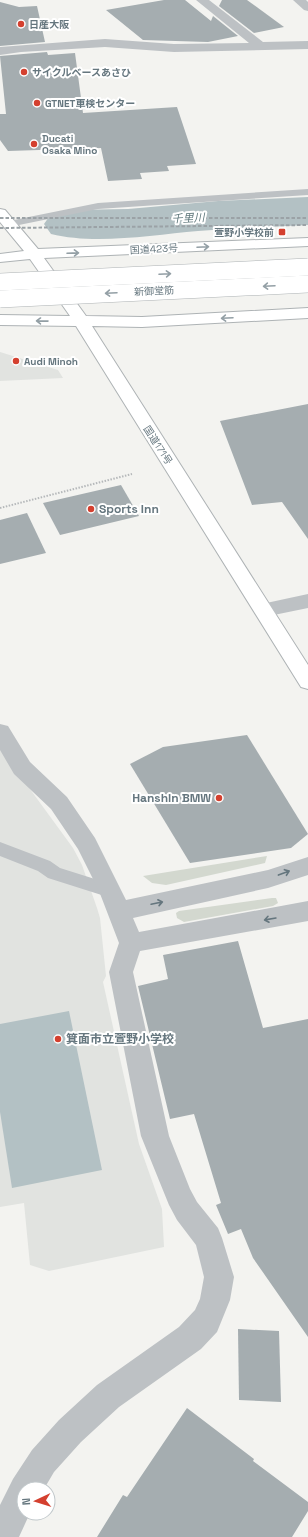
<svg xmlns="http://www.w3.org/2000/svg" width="308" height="1537" font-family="'Space Grotesk','Noto Sans JP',sans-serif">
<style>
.built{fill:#e1e3e0}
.green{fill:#d3d8cf}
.water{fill:#b3c1c4}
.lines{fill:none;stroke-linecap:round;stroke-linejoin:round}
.river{fill:#b3c1c4;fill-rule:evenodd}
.building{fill:#a5adb0}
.trunk-casing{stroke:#aeb3b5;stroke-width:2}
.path{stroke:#b5b8ba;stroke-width:2;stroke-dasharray:1.5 1.5;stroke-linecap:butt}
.service{fill:#bdc1c4;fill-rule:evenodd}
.minor{fill:#bdc1c4;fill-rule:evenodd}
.trunk{fill:#fff;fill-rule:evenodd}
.rail{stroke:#9ba2a6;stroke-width:2;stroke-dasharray:3.5 2;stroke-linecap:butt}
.trunk-bridge-casing{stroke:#aeb3b5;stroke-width:18;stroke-linecap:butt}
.trunk-bridge{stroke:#fff;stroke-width:17}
.oneway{stroke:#939fa5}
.oneway2{stroke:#65767e}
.poi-dot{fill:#d4402f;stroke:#fff;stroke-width:1.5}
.labels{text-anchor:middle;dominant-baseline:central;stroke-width:4;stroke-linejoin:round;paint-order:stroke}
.far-poi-label{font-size:10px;font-weight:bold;fill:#65767e;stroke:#fff;text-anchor:start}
.far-street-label{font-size:10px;fill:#65767e;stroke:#fff}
.far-water-label{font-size:11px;font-style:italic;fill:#60787c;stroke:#fff}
.poi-label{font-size:12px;font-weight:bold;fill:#65767e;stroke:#fff;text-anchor:start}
</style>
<rect width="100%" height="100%" fill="#f3f3f0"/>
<g class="built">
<path d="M 0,352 L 58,370 L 63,378 L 0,381 Z"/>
<path d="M 0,748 L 73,848 L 82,865 L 97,908 L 100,918 L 106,976 L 103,982 L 139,1144 L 162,1209 L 164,1247 L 49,1271 L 30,1265 L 24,1203 L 0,1207 Z"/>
</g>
<g class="green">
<path d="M 267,856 L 265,863 L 166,885 L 152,883 L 143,876 Z"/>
<path d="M 272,898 L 276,898 L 278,903 L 273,906 L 184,922 L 177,918 L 176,913 L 179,911 Z"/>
</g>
<path class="water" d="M 69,1011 L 102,1170 L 12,1188 L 0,1112 L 0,1024 Z"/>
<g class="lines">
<path class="river" d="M 308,197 L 308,225 C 271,227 234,228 198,231 C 153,235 95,245 51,234 L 44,224 L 51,214 L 68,210 L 128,209 L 218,201 Z"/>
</g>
<g class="building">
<path d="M 164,0 L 185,0 L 211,21 L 213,16 L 238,36 L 208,42 L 143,40 L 106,10 Z"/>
<path d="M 222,0 L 247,0 L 284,27 L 254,33 L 219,6 Z"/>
<path d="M 0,2 L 19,7 L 37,6 L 45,42 L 0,46 Z"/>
<path d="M 47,52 L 48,55 L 75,53 L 83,113 L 177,107 L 196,164 L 167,166 L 169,171 L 140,173 L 142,179 L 108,181 L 101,148 L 8,151 L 0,140 L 0,114 L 6,114 L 0,56 Z"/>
<path d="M 308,404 L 308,539 L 282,502 L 252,505 L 220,421 Z"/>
<path d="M 121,485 L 139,516 L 60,535 L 43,503 Z"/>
<path d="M 27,513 L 46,553 L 0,564 L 0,520 Z"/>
<path d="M 247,735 L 308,834 L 291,848 L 190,863 L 130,764 L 163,747 Z"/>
<path d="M 238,941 L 263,1028 L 308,1019 L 308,1337 L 253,1258 L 241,1229 L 228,1234 L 216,1205 L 221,1203 L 194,1114 L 170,1119 L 138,986 L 168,979 L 163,955 Z"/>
<path d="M 238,1329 L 279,1331 L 281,1402 L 239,1400 Z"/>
<path d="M 187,1408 L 254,1459 L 253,1461 L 308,1502 L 308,1511 L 292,1537 L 97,1537 L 123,1495 L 127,1497 Z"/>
</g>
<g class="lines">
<defs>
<path id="trunk" d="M 0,209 L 5,210 L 38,249 L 308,238 L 308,246 L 44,258 L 86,316 L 142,317 L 308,308 L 308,318 L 142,327 L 92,326 L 308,665 L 308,689 L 301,687 L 76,326 L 0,325 L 0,315 L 70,316 L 30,259 L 0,262 L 0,254 L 24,251 L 0,222 Z"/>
</defs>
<use href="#trunk" class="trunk-casing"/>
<path class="path" d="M 0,508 L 132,474"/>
<g class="service">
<path d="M 308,189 L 308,195 L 98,209 L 9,227 L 4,224 L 9,221 L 98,203 Z"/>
<path d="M 0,842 L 50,861 L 60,868 L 117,886 L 120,891 L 117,896 L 111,898 L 48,878 L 38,871 L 0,856 Z"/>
</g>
<g class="minor">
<path d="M 196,0 L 209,0 L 263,42 L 308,41 L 308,49 L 174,52 L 105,47 L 21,52 L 0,55 L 0,47 L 105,39 L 174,44 L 249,43 Z"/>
<path d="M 293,0 L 306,0 L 308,2 L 308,11 L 304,10 Z"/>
<path d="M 308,594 L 308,608 L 264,617 L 257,615 L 254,610 L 257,605 Z"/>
<path d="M 0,724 L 8,726 L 30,762 L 67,797 L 95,838 L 126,900 L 268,870 L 308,857 L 308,875 L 268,888 L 133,918 L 139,932 L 308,901 L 308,921 L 140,951 L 133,972 L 169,1136 L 190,1189 L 197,1202 L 218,1228 L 222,1238 L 234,1277 L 230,1300 L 217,1332 L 201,1349 L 119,1407 L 81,1442 L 54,1472 L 44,1489 L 24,1489 L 24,1513 L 30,1513 L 19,1537 L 0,1537 L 0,1505 L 13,1479 L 32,1450 L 59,1420 L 97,1385 L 179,1327 L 195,1310 L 200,1299 L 204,1277 L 196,1245 L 177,1220 L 169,1205 L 141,1136 L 109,972 L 119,943 L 99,891 L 78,849 L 51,809 L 14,774 L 0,750 Z"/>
</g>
<use href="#trunk" class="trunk"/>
<g class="rail">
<path d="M 0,218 L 308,218"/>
<path d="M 0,228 L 308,225"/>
</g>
<defs>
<g id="trunk-bridge">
<path d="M 0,282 L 308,267"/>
<path d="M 0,299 L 308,284"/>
</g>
</defs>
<use href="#trunk-bridge" class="trunk-bridge-casing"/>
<use href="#trunk-bridge" class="trunk-bridge"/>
</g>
<defs><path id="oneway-shaft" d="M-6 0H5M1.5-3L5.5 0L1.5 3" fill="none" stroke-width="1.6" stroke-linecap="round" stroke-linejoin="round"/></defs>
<g class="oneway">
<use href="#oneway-shaft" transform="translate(203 247) rotate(-3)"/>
<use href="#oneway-shaft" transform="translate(73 253) rotate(-2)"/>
<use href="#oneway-shaft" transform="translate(165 274) rotate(-3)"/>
<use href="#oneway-shaft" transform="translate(269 286) rotate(177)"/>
<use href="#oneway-shaft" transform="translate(111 293) rotate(177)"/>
<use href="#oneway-shaft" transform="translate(227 318) rotate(177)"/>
<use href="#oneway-shaft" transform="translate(42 321) rotate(-179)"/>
</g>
<g class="oneway2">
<use href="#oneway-shaft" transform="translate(284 873) rotate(-20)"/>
<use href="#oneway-shaft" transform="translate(157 903) rotate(-12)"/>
<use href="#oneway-shaft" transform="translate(270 919) rotate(170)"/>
</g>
<g class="poi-dot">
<circle cx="21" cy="24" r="4"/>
<circle cx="24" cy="72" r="4"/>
<circle cx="37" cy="103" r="4"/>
<circle cx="34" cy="144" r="4"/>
<rect x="278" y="228" width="8" height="8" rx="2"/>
<circle cx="16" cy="361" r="4"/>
<circle cx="91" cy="509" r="4"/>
<circle cx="219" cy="798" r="4"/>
<circle cx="58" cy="1039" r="4"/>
</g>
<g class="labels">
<g class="far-poi-label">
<text x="29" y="24">日産大阪</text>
<text x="32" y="72">サイクルベースあさひ</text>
<text x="45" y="103">GTNET車検センター</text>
<text x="42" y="138">Ducati<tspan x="42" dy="12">Osaka Mino</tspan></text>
<text x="274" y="232" text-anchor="end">萱野小学校前</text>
<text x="24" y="361">Audi Minoh</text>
</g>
<g class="far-street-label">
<text transform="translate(154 249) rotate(-3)">国道423号</text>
<text transform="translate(154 291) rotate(-3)">新御堂筋</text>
<text transform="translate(158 445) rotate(57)">国道171号</text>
</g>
<g class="far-water-label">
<text transform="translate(188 218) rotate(-3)">千里川</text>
</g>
<g class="poi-label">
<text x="99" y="509">Sports Inn</text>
<text x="211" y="798" text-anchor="end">Hanshin BMW</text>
<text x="66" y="1039">箕面市立萱野小学校</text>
</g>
</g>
<g transform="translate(36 1501) rotate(266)"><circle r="19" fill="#ffffff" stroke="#c1c8cb"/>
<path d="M0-3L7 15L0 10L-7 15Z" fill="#d4402f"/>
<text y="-6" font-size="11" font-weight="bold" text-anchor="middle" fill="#65767e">N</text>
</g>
</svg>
